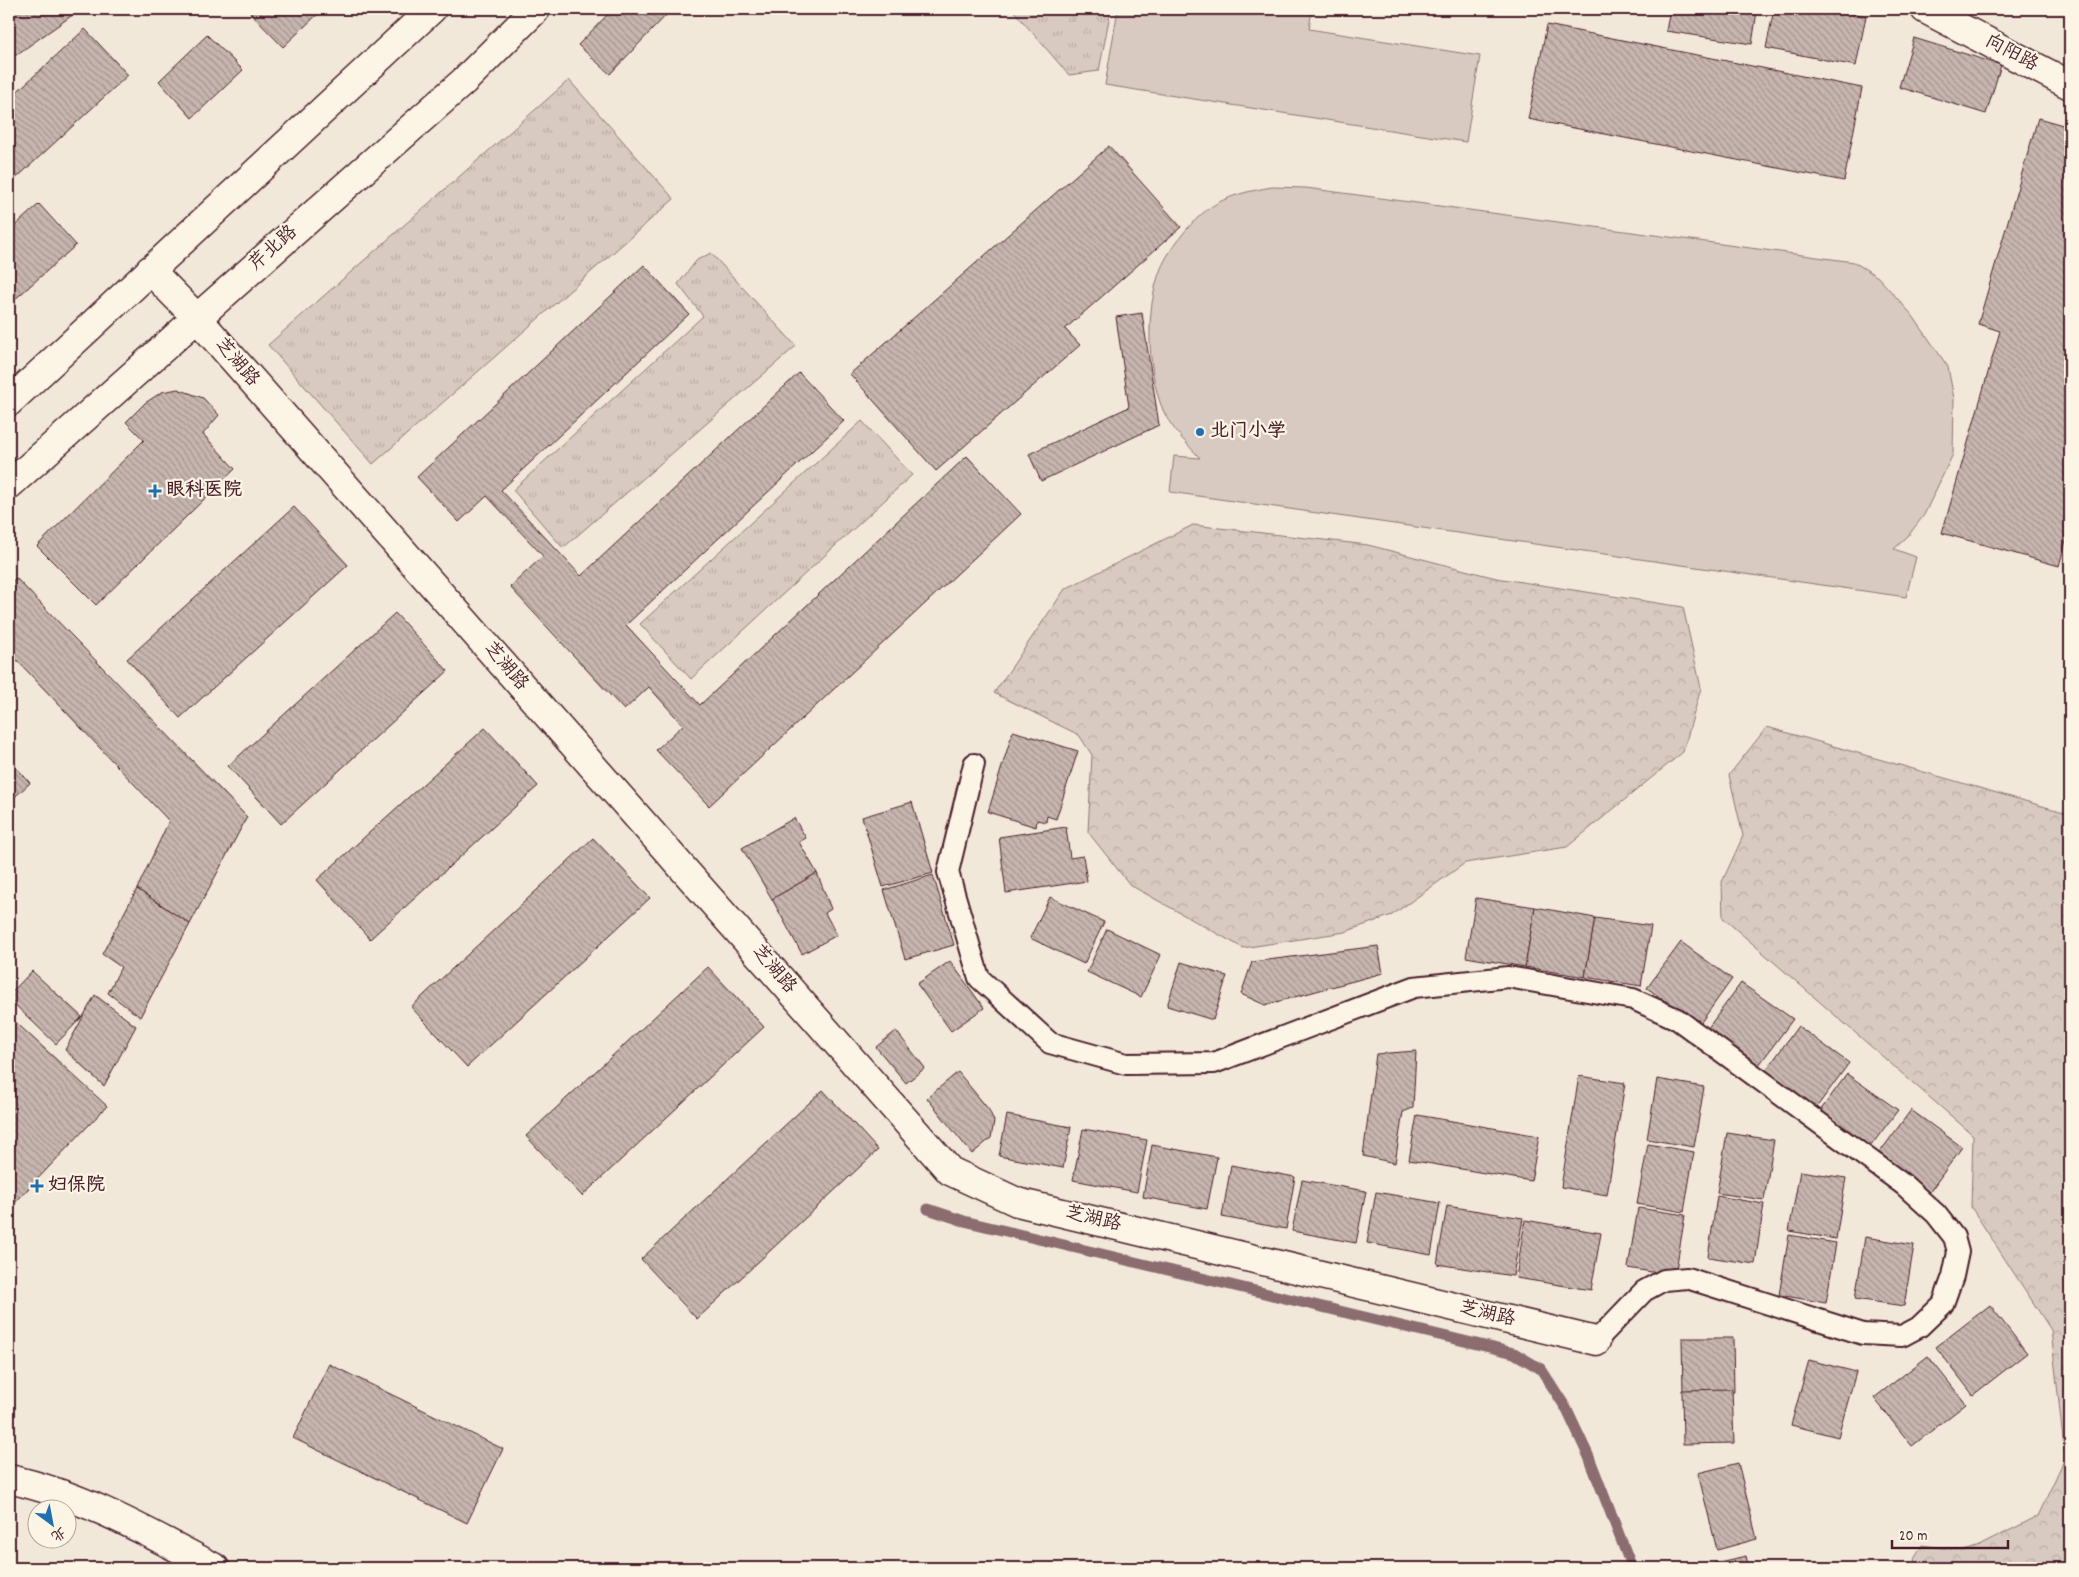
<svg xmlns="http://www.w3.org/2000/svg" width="2079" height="1577" font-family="Dekko,'LXGW WenKai TC',sans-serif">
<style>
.green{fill:#d8cac0;stroke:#917476}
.forest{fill:url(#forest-crowns);stroke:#917476}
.park{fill:url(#park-tufts);stroke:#917476}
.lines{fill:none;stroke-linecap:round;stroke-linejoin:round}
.stream{stroke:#8b6d6f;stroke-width:11}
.building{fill:url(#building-back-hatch);stroke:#4a1f2b}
.lane-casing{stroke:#4a1f2b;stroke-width:24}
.street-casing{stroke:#4a1f2b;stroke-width:31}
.secondary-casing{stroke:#4a1f2b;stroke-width:31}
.lane{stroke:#fcf5e5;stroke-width:20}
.street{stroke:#fcf5e5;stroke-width:28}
.secondary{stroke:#fcf5e5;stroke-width:28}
.poi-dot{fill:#1f6fb2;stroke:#fcf5e5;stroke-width:2}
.labels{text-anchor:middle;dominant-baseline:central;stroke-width:4.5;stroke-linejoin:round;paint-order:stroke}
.street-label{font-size:19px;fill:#4a1f2b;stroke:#fcf5e5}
.poi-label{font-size:19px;font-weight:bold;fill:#4a1f2b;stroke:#fcf5e5;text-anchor:start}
</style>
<defs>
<pattern id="forest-crowns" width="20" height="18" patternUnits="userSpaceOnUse" patternTransform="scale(1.25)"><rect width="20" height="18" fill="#d8cac0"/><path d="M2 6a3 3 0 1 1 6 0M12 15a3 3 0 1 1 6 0" fill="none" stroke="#bbada5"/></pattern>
<pattern id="park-tufts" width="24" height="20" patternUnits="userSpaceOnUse" patternTransform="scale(1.25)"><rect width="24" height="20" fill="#d8cac0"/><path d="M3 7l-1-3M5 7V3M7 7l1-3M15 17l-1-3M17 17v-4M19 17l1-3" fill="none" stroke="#bbada5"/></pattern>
<pattern id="building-back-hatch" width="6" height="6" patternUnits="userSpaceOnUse" patternTransform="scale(1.25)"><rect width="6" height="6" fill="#c7b6af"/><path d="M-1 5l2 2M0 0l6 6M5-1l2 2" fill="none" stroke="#a4938f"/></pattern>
</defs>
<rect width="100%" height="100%" fill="#f1e8da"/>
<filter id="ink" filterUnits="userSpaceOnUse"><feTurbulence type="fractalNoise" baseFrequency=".02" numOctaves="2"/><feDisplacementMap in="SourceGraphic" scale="10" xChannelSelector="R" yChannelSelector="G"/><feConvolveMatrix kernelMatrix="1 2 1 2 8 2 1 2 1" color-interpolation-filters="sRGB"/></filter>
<g filter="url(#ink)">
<g class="green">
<path d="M 1118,9 L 1312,9 L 1309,29 L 1480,56 L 1466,142 L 1105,85 Z"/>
<path d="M 1272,187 L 1306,188 L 1854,262 L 1878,277 L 1913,316 L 1948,367 L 1954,399 L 1953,454 L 1924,515 L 1908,536 L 1894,549 L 1916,557 L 1906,597 L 1170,492 L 1174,456 L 1200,458 C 1186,443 1171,428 1163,410 C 1146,370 1144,297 1166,258 C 1177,240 1191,222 1208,209 C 1227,195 1250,191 1272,187 Z"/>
</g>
<g class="forest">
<path d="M 1193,525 L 1368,545 L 1496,578 L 1683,607 L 1701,688 L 1683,752 L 1567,847 L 1465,863 L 1392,915 L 1345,932 L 1243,948 L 1130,885 L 1088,832 L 1092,755 L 1079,735 L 994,693 L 1065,589 Z"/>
<path d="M 1767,727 L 2070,814 L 2070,1568 L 1916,1568 L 1914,1558 L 1922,1545 L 1963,1551 L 1979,1546 L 2038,1516 L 2065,1458 L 2051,1330 L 1971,1207 L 1973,1135 L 1723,918 L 1722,882 L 1743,836 L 1729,775 Z"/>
</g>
<g class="park">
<path d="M 1012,9 L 1111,9 L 1099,71 L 1069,75 Z"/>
<path d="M 569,80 L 674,199 L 373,464 L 268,345 Z"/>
<path d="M 711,253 L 796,346 L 563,548 L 513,490 L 703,316 L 678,284 L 697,260 Z"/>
<path d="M 862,421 L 912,475 L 691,679 L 640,624 Z"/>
</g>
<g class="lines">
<path class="stream" d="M 928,1209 L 964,1221 L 1514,1353 L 1541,1369 L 1566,1408 L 1589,1457 L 1632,1568"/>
</g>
<g class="building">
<path d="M 9,9 L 81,9 L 9,60 Z"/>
<path d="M 254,9 L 323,9 L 283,47 L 250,13 Z"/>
<path d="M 613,9 L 672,9 L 610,74 L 578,45 Z"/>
<path d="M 1670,9 L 1738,9 L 1757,11 L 1752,44 L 1666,31 Z"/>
<path d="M 1774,9 L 1830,9 L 1866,16 L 1856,66 L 1766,48 Z"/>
<path d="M 1547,25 L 1862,88 L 1844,181 L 1528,119 Z"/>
<path d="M 85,29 L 128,75 L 10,184 L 9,99 Z"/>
<path d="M 207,35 L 243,70 L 192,118 L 159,81 Z"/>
<path d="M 1914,38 L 2001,65 L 1986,114 L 1899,87 Z"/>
<path d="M 2038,118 L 2070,127 L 2070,526 L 2059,566 L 1942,533 L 2000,331 L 1978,324 Z"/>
<path d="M 1109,146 L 1181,227 L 1065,329 L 1080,345 L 936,471 L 850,374 Z"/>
<path d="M 39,204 L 76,245 L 12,302 L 9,299 L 9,231 Z"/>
<path d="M 644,265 L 689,314 L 501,490 L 581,576 L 799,373 L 844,421 L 626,625 L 700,705 L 967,456 L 1021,514 L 709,806 L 656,750 L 683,725 L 649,687 L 624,710 L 510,587 L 543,556 L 487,496 L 459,522 L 417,477 Z"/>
<path d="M 1142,313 L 1159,425 L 1041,481 L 1029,454 L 1129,407 L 1116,317 Z"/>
<path d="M 178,389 L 203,398 L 219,415 L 203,434 L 235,469 L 96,605 L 37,546 L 144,440 L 126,422 L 145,403 L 162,392 Z"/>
<path d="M 294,507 L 348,565 L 180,718 L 127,659 Z"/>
<path d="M 16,578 L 247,817 L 190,924 L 137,889 L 169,821 L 12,655 L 9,658 L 9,585 Z"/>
<path d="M 395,613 L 448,671 L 281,824 L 228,766 Z"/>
<path d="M 485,728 L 538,786 L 370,939 L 317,880 Z"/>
<path d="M 1013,731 L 1078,751 L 1056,819 L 1047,816 L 1046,822 L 1037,820 L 1036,827 L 988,812 Z"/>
<path d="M 9,759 L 30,783 L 9,802 Z"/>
<path d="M 912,802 L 933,873 L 883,887 L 862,817 Z"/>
<path d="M 794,818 L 806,838 L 799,842 L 817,873 L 772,899 L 742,848 Z"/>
<path d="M 1066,827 L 1070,858 L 1083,856 L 1087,881 L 1006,893 L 999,837 Z"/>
<path d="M 593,838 L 650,898 L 467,1067 L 411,1007 Z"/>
<path d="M 817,873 L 831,909 L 825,913 L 837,935 L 802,954 L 772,899 Z"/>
<path d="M 933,875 L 954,945 L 905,959 L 884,890 Z"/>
<path d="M 137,889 L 190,924 L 140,1017 L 108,993 L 121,967 L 102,954 Z"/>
<path d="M 1050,897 L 1104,922 L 1084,964 L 1030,938 Z"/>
<path d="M 1476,898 L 1535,907 L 1525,967 L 1466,957 Z"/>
<path d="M 1535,907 L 1595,918 L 1585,977 L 1525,967 Z"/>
<path d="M 1595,918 L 1651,926 L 1641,986 L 1585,977 Z"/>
<path d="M 1107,929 L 1161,955 L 1141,997 L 1087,972 Z"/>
<path d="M 1681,942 L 1732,979 L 1699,1025 L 1647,988 Z"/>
<path d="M 1378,946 L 1383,973 L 1265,1005 L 1241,994 L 1252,962 Z"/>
<path d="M 950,961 L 984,1008 L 951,1031 L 917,984 Z"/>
<path d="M 1181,962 L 1227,976 L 1213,1020 L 1167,1006 Z"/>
<path d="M 708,967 L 764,1027 L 582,1196 L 526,1136 Z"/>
<path d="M 32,971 L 82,1017 L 56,1044 L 9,999 L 9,995 Z"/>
<path d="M 1741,983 L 1793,1019 L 1759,1065 L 1708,1028 Z"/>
<path d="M 95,995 L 136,1026 L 104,1086 L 65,1050 Z"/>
<path d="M 9,1016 L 107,1106 L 9,1209 Z"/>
<path d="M 1798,1026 L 1849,1063 L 1816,1108 L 1765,1072 Z"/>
<path d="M 896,1031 L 925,1068 L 906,1083 L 876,1047 Z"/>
<path d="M 1416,1051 L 1413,1108 L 1403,1112 L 1395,1163 L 1363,1156 L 1376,1054 Z"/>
<path d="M 958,1072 L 989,1110 L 994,1121 L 991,1138 L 972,1154 L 927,1098 Z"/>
<path d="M 1847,1074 L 1898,1110 L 1870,1147 L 1820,1111 Z"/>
<path d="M 1579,1076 L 1625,1083 L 1607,1195 L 1561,1187 Z"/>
<path d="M 1657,1079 L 1704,1087 L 1694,1147 L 1647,1139 Z"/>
<path d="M 823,1090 L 878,1150 L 697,1319 L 641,1259 Z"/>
<path d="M 1911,1110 L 1962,1147 L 1929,1193 L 1877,1156 Z"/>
<path d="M 1007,1115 L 1071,1127 L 1063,1168 L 999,1156 Z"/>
<path d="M 1417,1115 L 1539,1136 L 1531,1181 L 1409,1160 Z"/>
<path d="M 1083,1129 L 1147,1140 L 1137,1192 L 1073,1180 Z"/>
<path d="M 1727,1133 L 1774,1140 L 1764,1200 L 1717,1193 Z"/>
<path d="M 1648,1144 L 1694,1152 L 1684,1212 L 1637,1204 Z"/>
<path d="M 1152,1145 L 1217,1157 L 1207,1209 L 1143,1197 Z"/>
<path d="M 1231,1165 L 1295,1177 L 1286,1229 L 1222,1217 Z"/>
<path d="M 1800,1171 L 1846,1178 L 1836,1239 L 1789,1231 Z"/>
<path d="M 1302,1180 L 1366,1191 L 1356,1243 L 1292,1231 Z"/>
<path d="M 1376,1192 L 1440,1203 L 1431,1255 L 1367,1243 Z"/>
<path d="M 1717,1196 L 1764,1204 L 1755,1264 L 1708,1257 Z"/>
<path d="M 1447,1206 L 1523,1218 L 1513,1276 L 1437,1264 Z"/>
<path d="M 1638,1208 L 1685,1215 L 1675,1276 L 1628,1268 Z"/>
<path d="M 1525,1220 L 1601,1233 L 1591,1290 L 1516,1278 Z"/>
<path d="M 1789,1235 L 1836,1243 L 1826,1303 L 1779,1295 Z"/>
<path d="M 1865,1237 L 1914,1245 L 1904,1306 L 1855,1299 Z"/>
<path d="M 1990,1305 L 2027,1353 L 1973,1395 L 1936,1347 Z"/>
<path d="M 1682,1338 L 1733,1338 L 1734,1392 L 1683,1393 Z"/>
<path d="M 1928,1356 L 1966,1404 L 1912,1446 L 1874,1398 Z"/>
<path d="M 1809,1360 L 1856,1372 L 1838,1437 L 1791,1425 Z"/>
<path d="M 329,1364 L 503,1449 L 467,1523 L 293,1438 Z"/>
<path d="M 1732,1389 L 1734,1443 L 1683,1444 L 1682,1390 Z"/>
<path d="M 1738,1463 L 1757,1539 L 1717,1550 L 1698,1473 Z"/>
<path d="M 1746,1556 L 1749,1568 L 1715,1568 L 1714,1563 Z"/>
</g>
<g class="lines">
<defs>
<path id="lane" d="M 974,764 L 948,872 L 979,978 L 1050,1043 L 1126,1064 L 1214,1063 L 1414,987 L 1508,977 L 1633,999 L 1677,1019 L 1904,1185 L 1936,1214 L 1954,1237 L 1958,1252 L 1953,1276 L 1943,1304 L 1919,1327 L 1902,1336 L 1863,1334 L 1687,1278 L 1664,1280 L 1644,1291 L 1596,1341"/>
<g id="street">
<path d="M 1925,9 L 2070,85"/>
<path d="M 150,270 L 197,318 L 950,1171 L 1017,1202 L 1596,1341"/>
</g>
<g id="secondary">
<path d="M 9,402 L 432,9"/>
<path d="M 9,485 L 464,81 L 536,9"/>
<path d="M 9,1479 C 83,1495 149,1533 215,1568"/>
</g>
</defs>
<use href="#lane" class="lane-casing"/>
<use href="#street" class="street-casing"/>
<use href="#secondary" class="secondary-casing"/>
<use href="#lane" class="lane"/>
<use href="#street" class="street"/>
<use href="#secondary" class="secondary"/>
</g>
</g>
<g class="poi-dot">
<circle cx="1200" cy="432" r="5"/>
<path d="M152.5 483.5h5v5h5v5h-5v5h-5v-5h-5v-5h5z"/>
<path d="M34.5 1178.5h5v5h5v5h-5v5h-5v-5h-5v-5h5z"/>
</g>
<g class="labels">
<g class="street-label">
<text transform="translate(2011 54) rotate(28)">向阳路</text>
<text transform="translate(274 249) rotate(-42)">芹北路</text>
<text transform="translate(236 363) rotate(49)">芝湖路</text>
<text transform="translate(505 667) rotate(49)">芝湖路</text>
<text transform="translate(773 970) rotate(49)">芝湖路</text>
<text transform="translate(1093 1220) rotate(13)">芝湖路</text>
<text transform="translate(1487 1315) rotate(13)">芝湖路</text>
</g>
<g class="poi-label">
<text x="1210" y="432">北门小学</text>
<text x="166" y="491">眼科医院</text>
<text x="48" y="1186">妇保院</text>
</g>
</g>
<rect width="2079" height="1577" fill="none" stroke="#fcf5e5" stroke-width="30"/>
<rect x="15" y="15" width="2049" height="1547" fill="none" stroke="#4a1f2b" stroke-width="2" filter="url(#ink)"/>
<g transform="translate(52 1524) rotate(148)"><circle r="24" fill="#fcf5e5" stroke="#b59f9b"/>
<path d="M0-4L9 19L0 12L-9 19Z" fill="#1f6fb2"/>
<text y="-8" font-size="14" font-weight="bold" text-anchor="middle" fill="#4a1f2b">北</text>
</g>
<path d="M1892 1540v8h116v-8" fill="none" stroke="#4a1f2b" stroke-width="2.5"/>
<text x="1899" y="1540" font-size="15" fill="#4a1f2b" stroke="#fcf5e5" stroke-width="4" paint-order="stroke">20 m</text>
</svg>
